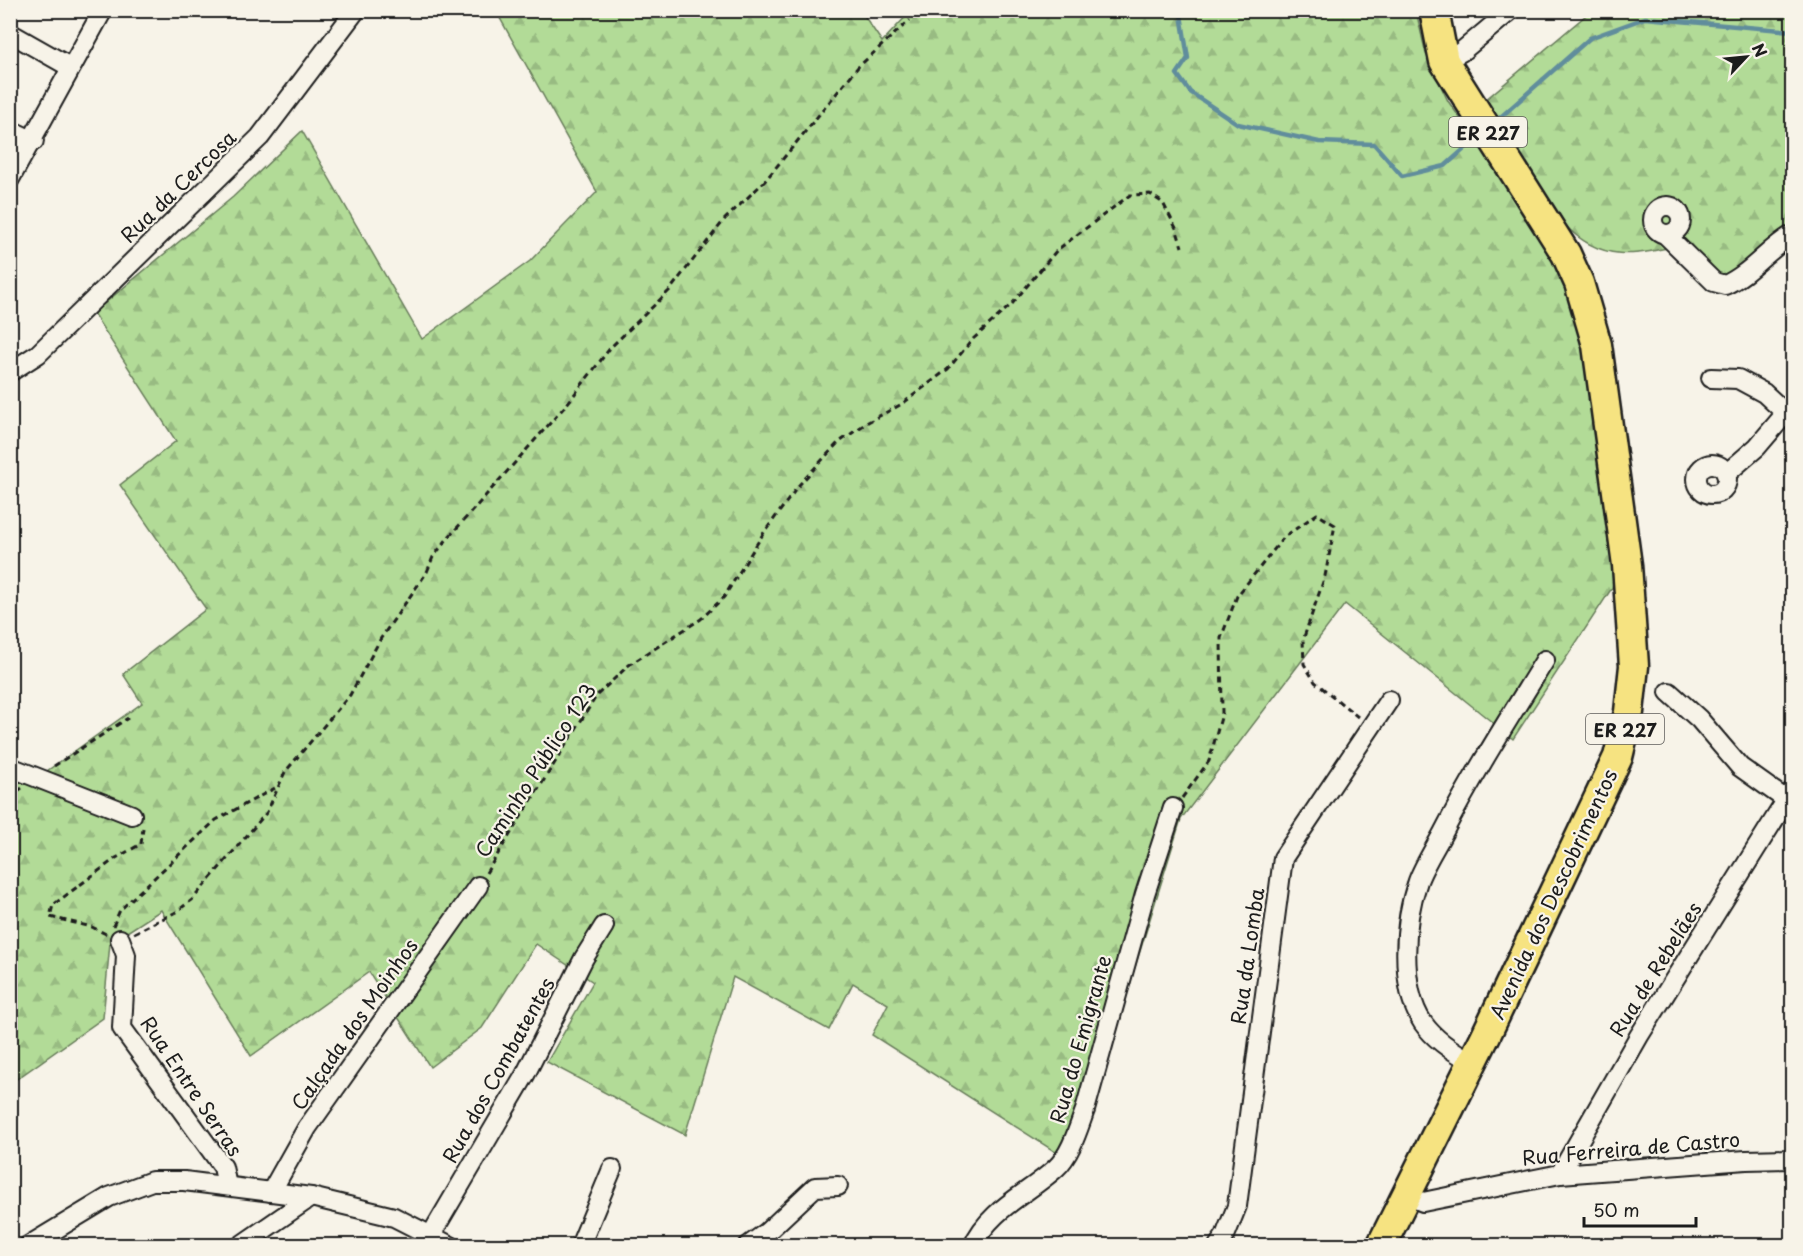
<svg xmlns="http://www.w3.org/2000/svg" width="1803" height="1256" font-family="'Playpen Sans',sans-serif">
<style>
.forest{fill:url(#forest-firs);stroke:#677c5a;stroke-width:1.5}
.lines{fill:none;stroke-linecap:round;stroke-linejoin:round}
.stream{stroke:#618d9c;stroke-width:4.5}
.street-casing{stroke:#1c1c1c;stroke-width:22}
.primary-casing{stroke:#1c1c1c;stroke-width:33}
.path{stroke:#1c1c1c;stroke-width:3;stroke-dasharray:6 4.5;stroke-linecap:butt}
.street{stroke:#f7f3e8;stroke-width:18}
.primary{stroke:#f6e381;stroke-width:28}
.labels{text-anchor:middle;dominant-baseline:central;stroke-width:4.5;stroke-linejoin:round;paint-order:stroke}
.shield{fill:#f7f3e8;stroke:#5e5c59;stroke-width:1.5}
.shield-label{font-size:18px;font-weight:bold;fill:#1c1c1c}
.street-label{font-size:20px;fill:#1c1c1c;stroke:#f7f3e8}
</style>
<defs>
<pattern id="forest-firs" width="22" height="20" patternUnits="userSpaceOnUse" patternTransform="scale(1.5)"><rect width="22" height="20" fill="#b2db97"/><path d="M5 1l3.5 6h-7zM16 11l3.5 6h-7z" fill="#98bb82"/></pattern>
</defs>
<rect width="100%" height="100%" fill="#f7f3e8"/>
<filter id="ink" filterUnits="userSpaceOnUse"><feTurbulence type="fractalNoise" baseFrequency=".0167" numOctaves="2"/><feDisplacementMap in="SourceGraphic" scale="12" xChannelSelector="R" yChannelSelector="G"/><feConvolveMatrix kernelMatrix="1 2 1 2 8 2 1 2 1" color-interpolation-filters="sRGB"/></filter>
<g filter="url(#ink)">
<g class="forest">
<path d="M 496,11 L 861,11 L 882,42 L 911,11 L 1416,11 L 1426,54 L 1448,101 L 1542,234 L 1562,274 L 1583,343 L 1616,570 L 1612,588 L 1513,739 L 1345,604 L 1181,819 L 1091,1109 L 1068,1160 L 872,1035 L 888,1004 L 853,983 L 829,1030 L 733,977 L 685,1135 L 547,1062 L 593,982 L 536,944 L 482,1028 L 430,1067 L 369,972 L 251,1056 L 161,910 L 110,943 L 103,1018 L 11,1083 L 10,773 L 37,778 L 142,703 L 123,674 L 206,609 L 120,485 L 176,441 L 93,313 L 233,197 L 302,131 L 422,339 L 530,261 L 597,192 Z"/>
<path d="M 1591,11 L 1792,11 L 1792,229 L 1728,275 L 1716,273 L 1682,244 C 1636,257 1600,262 1565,225 L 1484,101 Z"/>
</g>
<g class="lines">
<g class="stream">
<path d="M 1187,10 L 1181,15 L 1188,58 L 1177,74 L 1190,92 L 1238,124 L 1319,142 L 1374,144 L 1402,176 L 1445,166 L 1480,135"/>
<path d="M 1495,122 L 1590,38 L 1645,18 L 1792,31"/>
</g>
<defs>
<g id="street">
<path d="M 10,33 L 70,67"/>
<path d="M 1444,61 L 1461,52 L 1511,10"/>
<path d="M 10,130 L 34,141"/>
<path d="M 10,179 L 103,10"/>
<circle cx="1667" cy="220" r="14"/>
<path d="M 1666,235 L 1714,282 L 1725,285 C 1750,274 1768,249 1792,235"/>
<path d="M 10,372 L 38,354 L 260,137 L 356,10"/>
<path d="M 1711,378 L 1738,379 L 1764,393 L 1792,419"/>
<circle cx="1712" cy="479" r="15"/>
<path d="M 1726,474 L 1757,447 L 1785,414"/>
<path d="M 1669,692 L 1699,719 L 1740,767 L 1785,799"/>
<path d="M 10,767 L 132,815"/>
<path d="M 120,939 L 126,955 L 122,1028 L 223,1167 L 227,1186"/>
<path d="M 1473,1062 C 1455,1053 1435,1040 1423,1023 C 1399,987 1404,920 1418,881 C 1424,865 1435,848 1443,833 C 1474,773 1510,717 1545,660"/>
<path d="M 1560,1174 L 1639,1036 L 1792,791"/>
<path d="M 271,1192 L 307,1128 L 478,886"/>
<path d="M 1406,1195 L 1423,1202 L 1560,1174 L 1746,1160 L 1792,1159"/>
<path d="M 431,1235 L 525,1075 L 584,958 L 604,926"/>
<path d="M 28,1246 L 109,1197 L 152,1181 L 184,1181 L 311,1197 L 394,1217 L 451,1246"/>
<path d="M 240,1246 L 311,1197"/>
<path d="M 580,1246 L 612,1169"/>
<path d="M 748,1246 L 767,1232 L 815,1187 L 838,1186"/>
<path d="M 973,1246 C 989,1209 1028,1194 1056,1168 C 1071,1154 1078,1129 1085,1110 L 1145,894 L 1173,808"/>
<path d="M 1218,1246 L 1225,1236 L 1237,1206 L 1283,858 L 1389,700"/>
</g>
<path id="primary" d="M 1381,1246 L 1486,1035 L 1618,757 L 1629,712 L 1634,666 L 1627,565 L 1597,345 L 1579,283 L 1566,254 L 1444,61 L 1434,10"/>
</defs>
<use href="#street" class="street-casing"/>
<use href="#primary" class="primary-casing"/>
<g class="path">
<path d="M 54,766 L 128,718"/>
<path d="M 10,796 L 22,788"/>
<path d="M 1182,798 L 1209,761 L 1222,714 L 1221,638 L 1237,596 L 1284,537 L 1317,514 L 1335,525 L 1325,576 L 1303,640 L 1304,664 L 1315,682 L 1358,717"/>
<path d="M 486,873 L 597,695 L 629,665 L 701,619 L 724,597 L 763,534 L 799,485 L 838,443 L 868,422 L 902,404 L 948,369 L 973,339 L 1012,304 L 1057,250 L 1130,195 L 1150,194 L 1163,203 L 1176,228 L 1182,247"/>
<path d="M 113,926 L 120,910 L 216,820 L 277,787"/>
<path d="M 134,933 L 176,912 L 192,900 L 267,812 L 285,772 L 350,695 L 381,638 L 427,572 L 433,557 L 448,538 L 567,404 L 611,347 L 669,291 L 725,219 L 764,182 L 858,67 L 910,20"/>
<path d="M 106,934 L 92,927 L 50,917 L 53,905 L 116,858 L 141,844 L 143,828"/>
</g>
<use href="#street" class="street"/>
<use href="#primary" class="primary"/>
</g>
</g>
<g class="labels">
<g class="shield">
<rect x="1449" y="117" width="78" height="30" rx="4.5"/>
<rect x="1586" y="714" width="78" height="30" rx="4.5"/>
</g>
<g class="shield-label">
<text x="1488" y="132">ER 227</text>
<text x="1625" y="729">ER 227</text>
</g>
<g class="street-label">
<text transform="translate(178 186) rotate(-44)">Rua da Cercosa</text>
<text transform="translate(535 770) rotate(-57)">Caminho Público 123</text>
<text transform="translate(1553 894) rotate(-65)">Avenida dos Descobrimentos</text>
<text transform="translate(1247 956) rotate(-82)">Rua da Lomba</text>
<text transform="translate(1655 969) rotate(-58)">Rua de Rebelães</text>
<text transform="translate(354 1024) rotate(-55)">Calçada dos Moinhos</text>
<text transform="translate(1080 1039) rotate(-74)">Rua do Emigrante</text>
<text transform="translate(498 1070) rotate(-61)">Rua dos Combatentes</text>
<text transform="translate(192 1086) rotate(56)">Rua Entre Serras</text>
<text transform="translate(1631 1148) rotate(-5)">Rua Ferreira de Castro</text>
</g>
</g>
<rect width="1803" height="1256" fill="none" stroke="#f7f3e8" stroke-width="36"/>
<rect x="18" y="18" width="1767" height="1220" fill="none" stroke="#1c1c1c" stroke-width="2" filter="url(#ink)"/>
<g transform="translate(1746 57) rotate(64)" stroke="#f7f3e8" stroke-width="4.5" paint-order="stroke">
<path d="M0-4.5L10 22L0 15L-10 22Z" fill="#1c1c1c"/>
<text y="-9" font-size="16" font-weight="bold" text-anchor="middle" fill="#1c1c1c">N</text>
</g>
<path d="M1584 1217v9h112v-9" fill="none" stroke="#1c1c1c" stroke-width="3"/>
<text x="1593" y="1217" font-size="18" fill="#1c1c1c" stroke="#f7f3e8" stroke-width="4.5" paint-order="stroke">50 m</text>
</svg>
